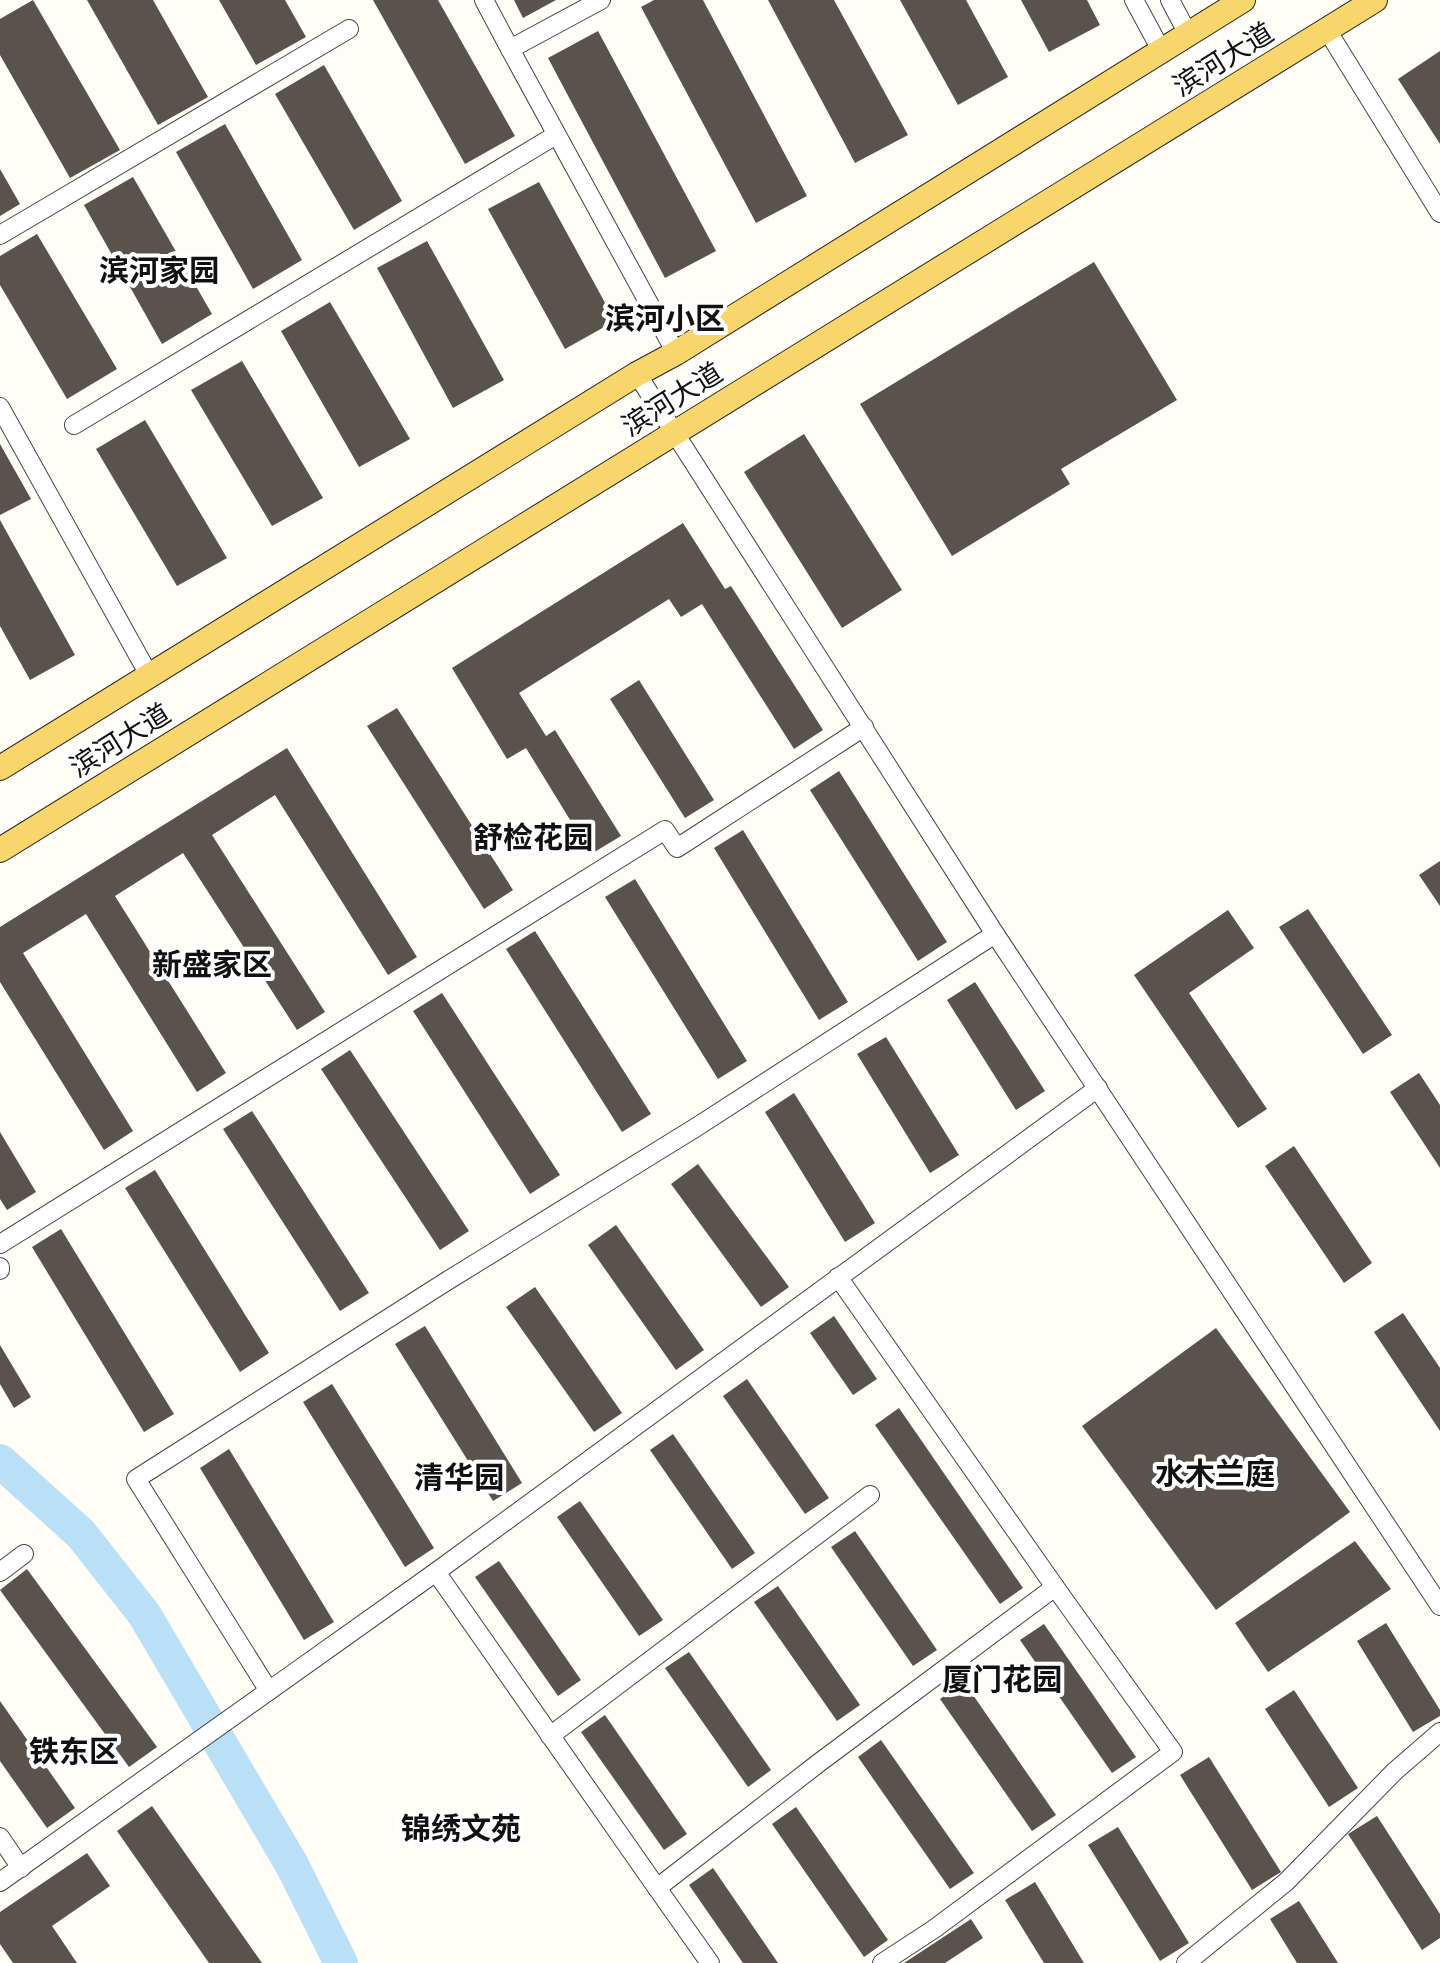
<svg xmlns="http://www.w3.org/2000/svg" width="1440" height="1963" font-family="Lora,'Noto Sans SC',serif">
<style>
.lines{fill:none;stroke-linecap:round;stroke-linejoin:round}
.river{stroke:#b9e0f7;stroke-width:34}
.building{fill:#5a524d}
.minor-casing{stroke:#444;stroke-width:20}
.major-casing{stroke:#222;stroke-width:26}
.minor{stroke:#fff;stroke-width:18}
.major{stroke:#f9d66b;stroke-width:24}
.labels{text-anchor:middle;dominant-baseline:central;stroke-width:8;stroke-linejoin:round;paint-order:stroke}
.street-label{font-size:28px;fill:#111;stroke:#fff}
.neighbourhood-label{font-size:30px;font-weight:bold;fill:#111;stroke:#fff}
</style>
<rect width="100%" height="100%" fill="#fffdf5"/>
<g class="lines">
<path class="river" d="M 0,1461 L 81,1534 L 144,1614 L 292,1865 L 341,1963"/>
</g>
<g class="building">
<path d="M 33,0 L 120,150 L 70,178 L 0,55 L 0,19 Z"/>
<path d="M 87,0 L 153,0 L 208,97 L 158,125 Z"/>
<path d="M 219,0 L 285,0 L 306,37 L 256,65 Z"/>
<path d="M 373,0 L 438,0 L 515,136 L 465,164 Z"/>
<path d="M 514,0 L 556,0 L 523,18 Z"/>
<path d="M 654,0 L 703,0 L 807,196 L 756,223 L 641,7 Z"/>
<path d="M 768,0 L 834,0 L 908,135 L 855,163 Z"/>
<path d="M 900,0 L 966,0 L 1008,77 L 958,105 Z"/>
<path d="M 1021,0 L 1087,0 L 1100,25 L 1049,52 Z"/>
<path d="M 598,31 L 716,251 L 665,278 L 548,58 Z"/>
<path d="M 1440,51 L 1440,144 L 1398,79 Z"/>
<path d="M 324,65 L 402,201 L 354,230 L 275,94 Z"/>
<path d="M 225,124 L 302,260 L 253,289 L 176,152 Z"/>
<path d="M 0,169 L 20,204 L 0,216 Z"/>
<path d="M 133,177 L 212,314 L 162,344 L 84,205 Z"/>
<path d="M 539,182 L 615,321 L 565,349 L 488,209 Z"/>
<path d="M 37,234 L 117,369 L 67,399 L 0,285 L 0,256 Z"/>
<path d="M 427,241 L 504,380 L 453,408 L 377,268 Z"/>
<path d="M 1094,262 L 1177,400 L 1061,469 L 1070,484 L 952,556 L 860,404 Z"/>
<path d="M 330,302 L 410,439 L 359,467 L 281,331 Z"/>
<path d="M 242,361 L 323,498 L 272,526 L 191,390 Z"/>
<path d="M 145,420 L 227,558 L 177,586 L 96,449 Z"/>
<path d="M 804,434 L 902,590 L 842,628 L 744,472 Z"/>
<path d="M 0,444 L 31,499 L 0,515 Z"/>
<path d="M 0,520 L 75,655 L 30,680 L 0,626 Z"/>
<path d="M 683,523 L 725,589 L 731,586 L 823,730 L 794,749 L 702,604 L 681,617 L 669,599 L 519,693 L 546,736 L 555,730 L 621,836 L 591,854 L 526,748 L 507,759 L 452,668 Z"/>
<path d="M 639,680 L 714,800 L 685,818 L 610,699 Z"/>
<path d="M 397,708 L 513,890 L 484,909 L 367,726 Z"/>
<path d="M 287,748 L 417,957 L 388,975 L 275,795 L 212,835 L 325,1012 L 297,1030 L 183,853 L 115,896 L 226,1073 L 197,1092 L 86,914 L 23,953 L 133,1131 L 104,1150 L 0,982 L 0,927 Z"/>
<path d="M 839,771 L 947,942 L 918,961 L 810,790 Z"/>
<path d="M 743,830 L 848,1002 L 819,1020 L 714,848 Z"/>
<path d="M 1440,861 L 1440,906 L 1419,875 Z"/>
<path d="M 635,879 L 747,1061 L 718,1079 L 605,897 Z"/>
<path d="M 1308,909 L 1392,1035 L 1363,1054 L 1279,927 Z"/>
<path d="M 1228,910 L 1254,948 L 1189,993 L 1267,1109 L 1238,1128 L 1134,975 Z"/>
<path d="M 535,931 L 651,1114 L 622,1132 L 506,949 Z"/>
<path d="M 975,982 L 1045,1091 L 1016,1110 L 947,1000 Z"/>
<path d="M 442,993 L 560,1175 L 530,1194 L 413,1011 Z"/>
<path d="M 886,1037 L 959,1155 L 930,1173 L 857,1054 Z"/>
<path d="M 350,1050 L 469,1231 L 440,1250 L 321,1069 Z"/>
<path d="M 1419,1073 L 1440,1105 L 1440,1168 L 1390,1092 Z"/>
<path d="M 794,1093 L 875,1223 L 845,1242 L 765,1112 Z"/>
<path d="M 252,1111 L 369,1293 L 340,1311 L 223,1129 Z"/>
<path d="M 0,1132 L 36,1192 L 7,1210 L 0,1199 Z"/>
<path d="M 1294,1146 L 1372,1263 L 1344,1283 L 1265,1166 Z"/>
<path d="M 698,1164 L 789,1287 L 761,1307 L 671,1184 Z"/>
<path d="M 155,1170 L 269,1353 L 240,1372 L 125,1188 Z"/>
<path d="M 616,1225 L 704,1350 L 676,1370 L 588,1245 Z"/>
<path d="M 61,1229 L 174,1414 L 144,1432 L 32,1247 Z"/>
<path d="M 535,1287 L 622,1413 L 594,1432 L 506,1307 Z"/>
<path d="M 1403,1313 L 1440,1368 L 1440,1431 L 1374,1332 Z"/>
<path d="M 834,1316 L 877,1379 L 853,1395 L 810,1333 Z"/>
<path d="M 425,1326 L 522,1483 L 493,1501 L 395,1344 Z"/>
<path d="M 1216,1328 L 1350,1512 L 1216,1610 L 1082,1426 Z"/>
<path d="M 0,1345 L 31,1397 L 14,1408 L 0,1384 Z"/>
<path d="M 747,1379 L 829,1498 L 805,1514 L 723,1396 Z"/>
<path d="M 332,1384 L 434,1548 L 405,1567 L 303,1402 Z"/>
<path d="M 899,1408 L 1023,1588 L 1000,1604 L 875,1425 Z"/>
<path d="M 673,1434 L 755,1553 L 732,1569 L 650,1450 Z"/>
<path d="M 229,1449 L 334,1622 L 304,1640 L 200,1468 Z"/>
<path d="M 580,1501 L 663,1620 L 639,1636 L 557,1517 Z"/>
<path d="M 855,1531 L 937,1650 L 913,1666 L 831,1547 Z"/>
<path d="M 1355,1541 L 1391,1589 L 1268,1672 L 1235,1623 Z"/>
<path d="M 499,1561 L 581,1680 L 558,1696 L 475,1577 Z"/>
<path d="M 27,1569 L 157,1747 L 129,1767 L 0,1590 Z"/>
<path d="M 778,1586 L 860,1705 L 837,1721 L 754,1602 Z"/>
<path d="M 1386,1623 L 1440,1710 L 1440,1716 L 1413,1732 L 1357,1641 Z"/>
<path d="M 1044,1624 L 1136,1757 L 1112,1773 L 1020,1640 Z"/>
<path d="M 689,1652 L 771,1770 L 748,1787 L 665,1668 Z"/>
<path d="M 964,1682 L 1056,1815 L 1032,1831 L 940,1699 Z"/>
<path d="M 1294,1690 L 1358,1788 L 1329,1807 L 1265,1709 Z"/>
<path d="M 0,1701 L 75,1808 L 47,1828 L 0,1761 Z"/>
<path d="M 605,1715 L 687,1834 L 664,1850 L 581,1732 Z"/>
<path d="M 881,1740 L 974,1873 L 950,1889 L 858,1757 Z"/>
<path d="M 1209,1757 L 1281,1872 L 1252,1890 L 1180,1775 Z"/>
<path d="M 152,1806 L 262,1963 L 209,1963 L 117,1831 Z"/>
<path d="M 796,1807 L 888,1940 L 864,1957 L 772,1824 Z"/>
<path d="M 1377,1816 L 1440,1914 L 1440,1938 L 1422,1950 L 1348,1834 Z"/>
<path d="M 1118,1827 L 1189,1943 L 1160,1961 L 1088,1845 Z"/>
<path d="M 87,1853 L 110,1886 L 52,1926 L 77,1963 L 13,1963 L 0,1944 L 0,1912 Z"/>
<path d="M 713,1868 L 778,1963 L 743,1963 L 689,1885 Z"/>
<path d="M 1035,1882 L 1084,1963 L 1044,1963 L 1005,1900 Z"/>
<path d="M 1299,1901 L 1338,1963 L 1297,1963 L 1270,1919 Z"/>
<path d="M 971,1919 L 983,1938 L 945,1963 L 904,1963 Z"/>
</g>
<g class="lines">
<defs>
<g id="minor">
<path d="M 484,0 L 510,49"/>
<path d="M 601,0 L 510,49 L 676,353"/>
<path d="M 1134,0 L 1161,50"/>
<path d="M 1170,0 L 1188,34"/>
<path d="M 1327,30 L 1440,213"/>
<path d="M 0,235 L 349,29"/>
<path d="M 637,374 L 995,934 L 1440,1606"/>
<path d="M 0,407 L 149,675"/>
<path d="M 74,425 L 556,135"/>
<path d="M 0,1244 L 665,830 L 677,848 L 864,727"/>
<path d="M 0,1267 L 0,1270"/>
<path d="M 838,1277 L 1055,1587"/>
<path d="M 0,1572 L 24,1554"/>
<path d="M 436,1572 L 657,1888 L 820,1762 L 1055,1587 L 1173,1752 L 934,1929 L 882,1963"/>
<path d="M 269,1691 L 136,1479 L 447,1281 L 695,1128 L 995,934"/>
<path d="M 550,1736 L 870,1495"/>
<path d="M 0,1837 L 21,1868"/>
<path d="M 0,1882 L 436,1572 L 1098,1088"/>
<path d="M 657,1888 L 710,1963"/>
<path d="M 1186,1963 L 1286,1882 L 1395,1771 L 1440,1732"/>
</g>
<g id="major">
<path d="M 0,768 L 637,374 L 676,353 L 1243,0"/>
<path d="M 0,850 L 1375,0"/>
</g>
</defs>
<use href="#minor" class="minor-casing"/>
<use href="#major" class="major-casing"/>
<use href="#minor" class="minor"/>
<use href="#major" class="major"/>
</g>
<g class="labels">
<g class="street-label">
<text transform="translate(1223 59) rotate(-32)">滨河大道</text>
<text transform="translate(672 399) rotate(-32)">滨河大道</text>
<text transform="translate(120 740) rotate(-32)">滨河大道</text>
</g>
<g class="neighbourhood-label">
<text x="159" y="270">滨河家园</text>
<text x="665" y="318">滨河小区</text>
<text x="533" y="837">舒检花园</text>
<text x="212" y="964">新盛家区</text>
<text x="1215" y="1473">水木兰庭</text>
<text x="459" y="1477">清华园</text>
<text x="1002" y="1679">厦门花园</text>
<text x="74" y="1751">铁东区</text>
<text x="461" y="1828">锦绣文苑</text>
</g>
</g>
</svg>
